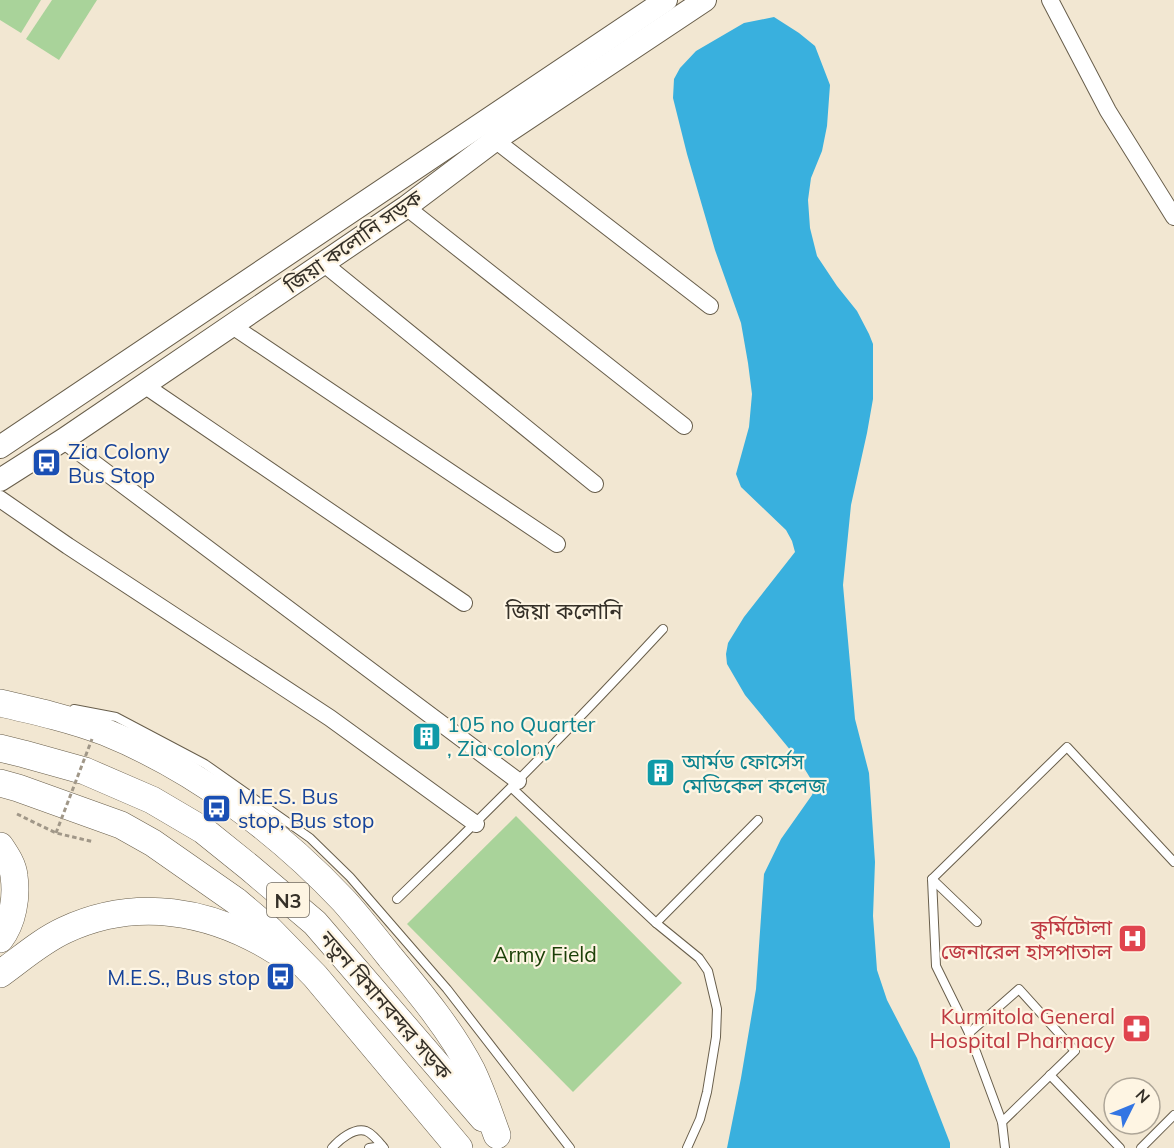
<svg xmlns="http://www.w3.org/2000/svg" width="1174" height="1148" font-family="Mulish,'Noto Sans Bengali',sans-serif">
<style>
.green{fill:#a9d39a}
.water{fill:#39b0de}
.lines{fill:none;stroke-linecap:round;stroke-linejoin:round}
.service-casing{stroke:#685e4b;stroke-width:10}
.minor-casing{stroke:#685e4b;stroke-width:18}
.secondary-casing{stroke:#685e4b;stroke-width:24}
.trunk-casing{stroke:#685e4b;stroke-width:28}
.path{stroke:#a09788;stroke-width:3;stroke-dasharray:4.5 3;stroke-linecap:butt}
.service{stroke:#fff;stroke-width:8}
.minor{stroke:#fff;stroke-width:16}
.secondary{stroke:#fff;stroke-width:22}
.trunk{stroke:#fff;stroke-width:27}
.path-bridge{stroke:#a09788;stroke-width:3;stroke-dasharray:4.5 3;stroke-linecap:butt}
.labels{text-anchor:middle;dominant-baseline:central;stroke-width:4.5;stroke-linejoin:round;paint-order:stroke}
.shield{fill:#fef5e3;stroke:#716b60;stroke-width:1.5}
.shield-label{font-size:20px;font-weight:bold;fill:#353028}
.street-label{font-size:21px;fill:#353028;stroke:#fef5e3}
.transit-label{font-size:21px;fill:#164399;stroke:#fef5e3;text-anchor:start}
.culture-label{font-size:21px;fill:#0d838f;stroke:#fef5e3;text-anchor:start}
.health-label{font-size:21px;fill:#be3a42;stroke:#fef5e3;text-anchor:end}
.park-label{font-size:21px;fill:#1c4008;stroke:#fef5e3}
.neighbourhood-label{font-size:22px;fill:#353028;stroke:#fef5e3}
</style>
<rect width="100%" height="100%" fill="#f2e7d2"/>
<g class="green">
<path d="M 0,0 L 41,0 L 21,33 L 0,20 Z"/>
<path d="M 52,0 L 97,0 L 59,60 L 26,39 Z"/>
<path d="M 516,816 L 682,983 L 573,1092 L 407,924 Z"/>
</g>
<path class="water" d="M 774,17 L 799,33 L 815,46 L 830,85 L 827,126 L 822,151 L 811,178 L 808,200 L 810,228 L 817,256 L 837,286 L 857,311 L 869,334 L 873,344 L 873,399 L 867,433 L 851,505 L 843,585 L 855,719 L 869,773 L 875,862 L 873,916 L 877,970 L 887,1000 L 917,1058 L 950,1143 L 950,1148 L 727,1148 L 741,1078 L 756,989 L 764,874 L 781,839 L 812,795 L 814,789 L 812,781 L 801,763 L 745,695 L 727,664 L 726,654 L 728,643 L 744,617 L 795,552 L 792,541 L 786,530 L 741,487 L 736,474 L 749,427 L 752,394 L 748,363 L 741,323 L 715,250 L 687,154 L 673,98 L 674,79 L 680,68 L 696,51 L 744,23 Z"/>
<g class="lines">
<defs>
<g id="service">
<path d="M 74,709 L 116,717 L 205,764 L 310,838 L 350,877 L 447,989 L 570,1148"/>
<path d="M 512,788 L 656,923 L 758,820"/>
<path d="M 932,879 L 977,922"/>
<path d="M 397,899 C 488,812 577,722 663,629"/>
<path d="M 656,923 L 699,958 L 708,971 L 717,1009 L 716,1037 L 707,1092 L 700,1119 L 687,1148"/>
<path d="M 969,1033 L 1019,989 L 1075,1051 L 1002,1122"/>
<path d="M 1050,1075 L 1120,1148"/>
<path d="M 332,1148 C 339,1140 354,1127 366,1131 C 373,1134 380,1143 384,1148"/>
<path d="M 369,1148 L 382,1146"/>
<path d="M 1005,1148 L 1002,1122 L 969,1033 L 936,966 L 932,879 L 1067,747 L 1174,862"/>
<path d="M 1141,1148 L 1174,1115"/>
</g>
<g id="minor">
<path d="M 1050,0 L 1108,111 L 1174,217"/>
<path d="M 495,140 L 710,306"/>
<path d="M 406,207 L 684,426"/>
<path d="M 323,263 L 595,484"/>
<path d="M 231,325 L 557,544"/>
<path d="M 144,385 L 464,603"/>
<path d="M 63,440 L 518,781"/>
<path d="M 0,499 L 68,546 L 330,718 L 476,824"/>
</g>
<g id="secondary">
<path d="M 0,447 L 666,0"/>
<path d="M 0,480 L 63,440 L 406,207 L 495,140 L 705,0"/>
</g>
<g id="trunk">
<path d="M 0,703 C 35,711 71,719 105,732 C 194,768 278,831 344,901 C 360,919 375,938 390,957 C 420,993 451,1030 472,1071 C 482,1092 489,1113 497,1135"/>
<path d="M 0,748 L 24,754 L 85,771 L 152,800 L 203,830 L 249,867 L 315,923 L 483,1118"/>
<path d="M 0,783 L 18,788 L 121,825 L 153,843 L 236,901 L 269,929 L 315,976 L 459,1148"/>
<path d="M 0,846 C 6,855 13,865 14,876 C 17,897 13,922 0,939"/>
<path d="M 0,974 C 21,959 41,941 65,930 C 136,897 211,910 276,951"/>
</g>
</defs>
<use href="#service" class="service-casing"/>
<use href="#minor" class="minor-casing"/>
<use href="#secondary" class="secondary-casing"/>
<use href="#trunk" class="trunk-casing"/>
<path class="path" d="M 17,814 L 56,833 L 94,842"/>
<use href="#service" class="service"/>
<use href="#minor" class="minor"/>
<use href="#secondary" class="secondary"/>
<use href="#trunk" class="trunk"/>
<path class="path-bridge" d="M 56,833 L 92,739"/>
</g>
<defs>
<symbol id="bus-square" viewBox="-11 -11 22 22"><rect x="-9" y="-9" width="18" height="18" rx="4" fill="#1a4fb4" stroke="#fef5e3"/><path d="M-5-6H5V4H4V6H2V4H-2V6H-4V4H-5ZM-3.5-4V0h7V-4ZM-3.5 1.2v1.5H-2V1.2ZM2 1.2v1.5H3.5V1.2Z" fill="#fff"/></symbol>
<symbol id="building-square" viewBox="-11 -11 22 22"><rect x="-9" y="-9" width="18" height="18" rx="4" fill="#0f9aa8" stroke="#fef5e3"/><path d="M-4-6H4V6H1V3H-1V6H-4ZM-2.5-4.3h1.7v1.8h-1.7ZM.8-4.3h1.7v1.8H.8ZM-2.5-1h1.7V.8h-1.7ZM.8-1h1.7V.8H.8Z" fill="#fff"/></symbol>
<symbol id="hospital-square" viewBox="-11 -11 22 22"><rect x="-9" y="-9" width="18" height="18" rx="4" fill="#e0444e" stroke="#fef5e3"/><path d="M-5-5h3v3.5h4V-5h3V5h-3V1.5h-4V5h-3Z" fill="#fff"/></symbol>
<symbol id="pharmacy-square" viewBox="-11 -11 22 22"><rect x="-9" y="-9" width="18" height="18" rx="4" fill="#e0444e" stroke="#fef5e3"/><path d="M-2-6h4v4h4v4h-4v4h-4v-4h-4v-4h4Z" fill="#fff"/></symbol>
</defs>
<g fill-rule="evenodd">
<use href="#bus-square" x="30" y="446" width="33" height="33"/>
<use href="#building-square" x="410" y="720" width="33" height="33"/>
<use href="#building-square" x="644" y="756" width="33" height="33"/>
<use href="#bus-square" x="200" y="792" width="33" height="33"/>
<use href="#hospital-square" x="1116" y="922" width="33" height="33"/>
<use href="#bus-square" x="264" y="960" width="33" height="33"/>
<use href="#pharmacy-square" x="1120" y="1012" width="33" height="33"/>
</g>
<g class="labels">
<rect class="shield" x="267" y="883" width="42" height="34" rx="4.5"/>
<g class="shield-label">
<text x="288" y="900">N3</text>
</g>
<g class="street-label">
<text transform="translate(353 241) rotate(-35)">জিয়া কলোনি সড়ক</text>
<text transform="translate(386 1005) rotate(49)">নতুন বিমানবন্দর সড়ক</text>
</g>
<g class="transit-label">
<text x="68" y="451">Zia Colony<tspan x="68" dy="24">Bus Stop</tspan></text>
<text x="238" y="796">M.E.S. Bus<tspan x="238" dy="24">stop, Bus stop</tspan></text>
<text x="260" y="977" text-anchor="end">M.E.S., Bus stop</text>
</g>
<g class="culture-label">
<text x="447" y="724">105 no Quarter<tspan x="447" dy="24">, Zia colony</tspan></text>
<text x="682" y="761">আর্মড ফোর্সেস<tspan x="682" dy="24">মেডিকেল কলেজ</tspan></text>
</g>
<g class="health-label">
<text x="1112" y="927">কুর্মিটোলা<tspan x="1112" dy="24">জেনারেল হাসপাতাল</tspan></text>
<text x="1115" y="1016">Kurmitola General<tspan x="1115" dy="24">Hospital Pharmacy</tspan></text>
</g>
<g class="park-label">
<text x="545" y="954">Army Field</text>
</g>
<g class="neighbourhood-label">
<text x="564" y="611">জিয়া কলোনি</text>
</g>
</g>
<g transform="translate(1132 1106) rotate(47)"><circle r="28" fill="#fef5e3" stroke="#aea698" stroke-width="1.5"/>
<path d="M0-4.5L10 22L0 15L-10 22Z" fill="#3375e3"/>
<text y="-9" font-size="16" font-weight="bold" text-anchor="middle" fill="#353028">N</text>
</g>
</svg>
